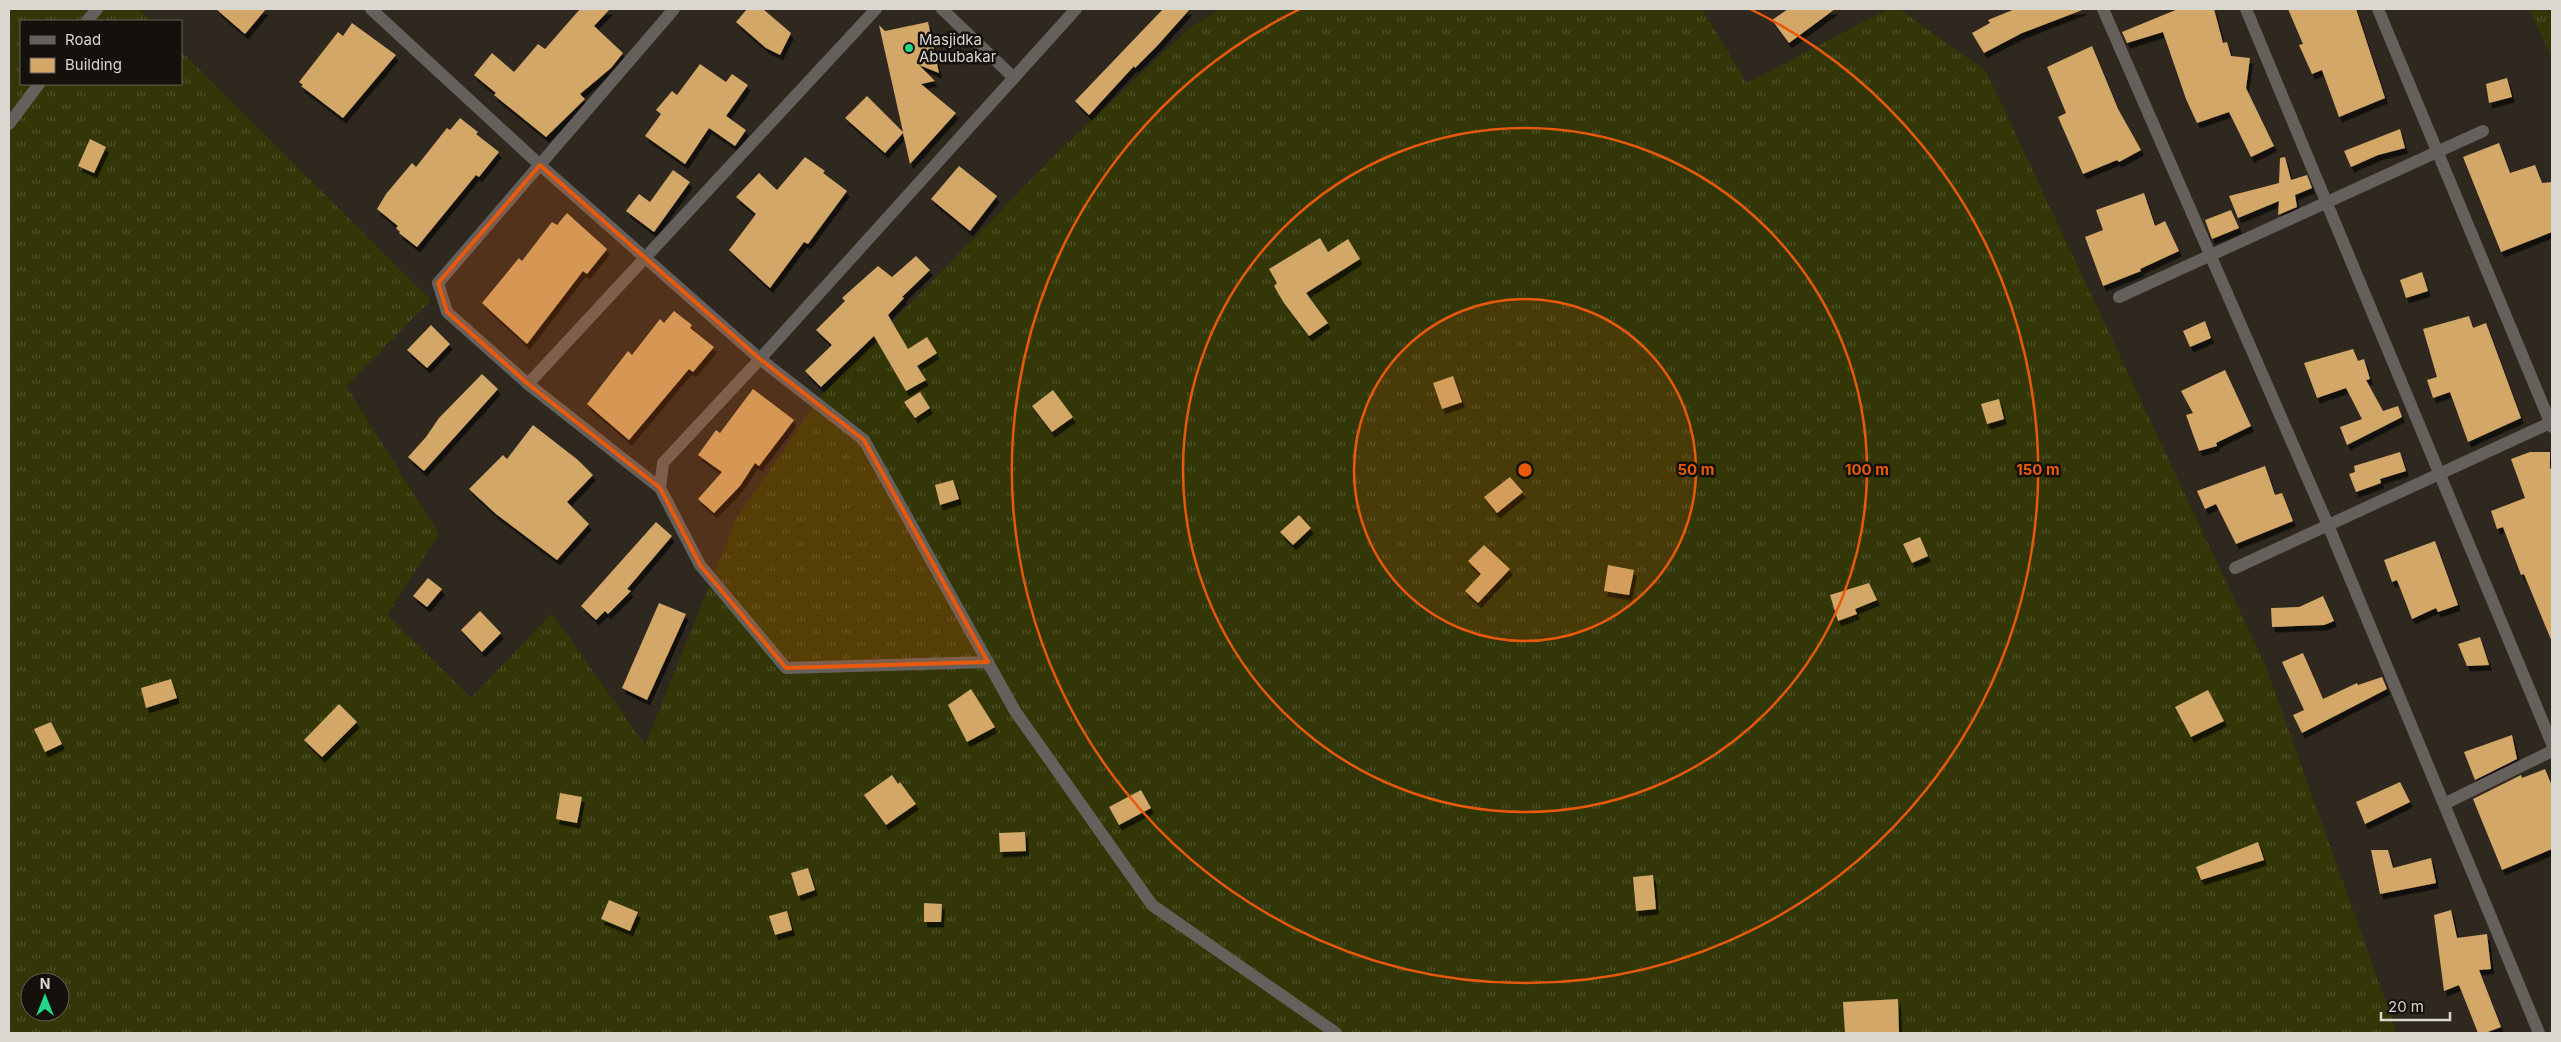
<svg xmlns="http://www.w3.org/2000/svg" width="2561" height="1042" font-family="Inter,sans-serif">
<style>
.grass{fill:url(#grass-tufts);fill-rule:evenodd}
.building{fill:#d3a768;filter:url(#shadow)}
.lines{fill:none;stroke-linecap:round;stroke-linejoin:round}
.minor{stroke:#66605d;stroke-width:12}
.marked{fill:#e8590c;fill-opacity:0.2;stroke:#e8590c;stroke-width:4;stroke-linejoin:round}
.ring{fill:none;stroke:#e8590c;stroke-width:2.5}
.poi-dot{fill:#23d886;stroke:#14110d;stroke-width:2}
.labels{text-anchor:middle;dominant-baseline:central;stroke-width:5;stroke-linejoin:round;paint-order:stroke}
.poi-label{font-size:15px;fill:#dad6d0;stroke:#14110d;text-anchor:start}
.centre{fill:#e8590c;stroke:#14110d;stroke-width:2.5}
.ring-label{font-size:15px;text-anchor:middle;font-weight:bold;fill:#e8590c;stroke:#14110d;stroke-width:5;stroke-linejoin:round;paint-order:stroke}
</style>
<defs>
<pattern id="grass-tufts" width="24" height="20" patternUnits="userSpaceOnUse" patternTransform="scale(1.25)"><rect width="24" height="20" fill="#333707"/><path d="M3 7l-1-3M5 7V3M7 7l1-3M15 17l-1-3M17 17v-4M19 17l1-3" fill="none" stroke="#50532a"/></pattern>
<filter id="shadow"><feDropShadow dx="3" dy="5.5" stdDeviation="0" flood-color="#0009"/></filter>
</defs>
<rect width="100%" height="100%" fill="#2e281f"/>
<g class="grass">
<path d="M 9,9 L 139,9 L 152,21 L 21,21 L 21,84 L 181,84 L 181,51 L 431,300 L 346,386 L 439,534 L 387,615 L 471,698 L 552,613 L 645,745 L 736,519 L 822,394 L 1057,153 L 1188,29 L 1220,9 L 1702,9 L 1747,83 L 1888,9 L 1899,9 L 1986,71 L 2266,667 L 2397,1033 L 9,1033 ZM 30,982 L 60,982 L 60,1012 L 30,1012 Z"/>
<path d="M 2529,9 L 2552,9 L 2552,58 Z"/>
</g>
<g class="building">
<path d="M 216,9 L 266,9 L 245,34 Z"/>
<path d="M 580,9 L 610,9 L 594,26 L 623,53 L 611,68 L 580,94 L 585,99 L 546,137 L 494,95 L 496,93 L 474,75 L 492,53 L 514,72 L 538,44 L 545,49 Z"/>
<path d="M 747,9 L 763,9 L 791,33 L 780,55 L 766,48 L 736,22 Z"/>
<path d="M 1163,9 L 1190,9 L 1157,46 L 1135,68 L 1134,66 L 1089,115 L 1075,101 Z"/>
<path d="M 1788,9 L 1835,9 L 1789,43 L 1772,20 Z"/>
<path d="M 2015,9 L 2085,9 L 2022,33 L 1984,53 L 1972,33 L 1990,23 L 1988,20 Z"/>
<path d="M 2178,9 L 2214,9 L 2223,43 L 2227,42 L 2231,56 L 2250,58 L 2246,88 L 2274,146 L 2251,157 L 2229,112 L 2197,123 L 2186,99 L 2163,32 L 2127,43 L 2122,32 Z"/>
<path d="M 2288,9 L 2356,9 L 2385,98 L 2339,117 L 2322,70 L 2312,74 L 2299,45 L 2303,44 Z"/>
<path d="M 928,22 L 939,73 L 919,65 L 935,81 L 921,84 L 956,113 L 910,164 L 903,133 L 885,153 L 845,118 L 867,96 L 903,132 L 879,25 L 885,31 Z"/>
<path d="M 352,23 L 396,55 L 343,118 L 301,86 L 303,85 L 299,82 L 338,32 L 343,36 Z"/>
<path d="M 2092,46 L 2118,109 L 2141,150 L 2119,162 L 2117,160 L 2083,174 L 2058,117 L 2066,113 L 2047,67 Z"/>
<path d="M 700,64 L 726,82 L 732,74 L 748,85 L 726,116 L 746,130 L 735,146 L 709,128 L 685,164 L 645,136 L 661,114 L 656,110 L 672,91 L 677,95 Z"/>
<path d="M 2507,78 L 2512,97 L 2489,103 L 2486,84 Z"/>
<path d="M 460,118 L 478,132 L 476,134 L 499,152 L 479,177 L 476,175 L 417,247 L 399,233 L 400,232 L 396,228 L 398,226 L 377,209 L 386,194 L 412,163 L 416,167 L 447,128 L 450,130 Z"/>
<path d="M 2400,129 L 2405,148 L 2378,155 L 2351,167 L 2344,151 Z"/>
<path d="M 90,139 L 106,147 L 94,173 L 78,166 Z"/>
<path d="M 2499,143 L 2510,173 L 2535,165 L 2542,183 L 2552,182 L 2552,232 L 2501,252 L 2463,157 Z"/>
<path d="M 805,157 L 825,171 L 823,173 L 847,191 L 808,244 L 804,242 L 770,288 L 729,250 L 756,214 L 736,197 L 759,173 L 777,190 Z"/>
<path d="M 2285,157 L 2291,180 L 2307,175 L 2312,188 L 2295,195 L 2297,207 L 2278,215 L 2279,201 L 2238,218 L 2229,196 L 2279,183 L 2280,158 Z"/>
<path d="M 959,166 L 997,196 L 970,231 L 931,199 Z"/>
<path d="M 673,170 L 690,182 L 654,232 L 626,211 L 639,194 L 650,202 Z"/>
<path d="M 2144,193 L 2155,226 L 2165,221 L 2179,251 L 2140,269 L 2141,271 L 2103,286 L 2085,237 L 2103,230 L 2096,210 Z"/>
<path d="M 2231,210 L 2239,228 L 2212,239 L 2205,220 Z"/>
<path d="M 567,213 L 607,249 L 587,274 L 583,271 L 527,344 L 482,303 L 519,258 L 522,261 L 552,222 L 557,225 Z"/>
<path d="M 1320,238 L 1328,252 L 1348,239 L 1360,259 L 1306,293 L 1328,323 L 1309,336 L 1284,303 L 1274,286 L 1277,283 L 1269,269 Z"/>
<path d="M 916,256 L 930,270 L 902,297 L 904,298 L 888,315 L 908,349 L 927,337 L 937,353 L 917,366 L 926,380 L 906,391 L 874,336 L 821,387 L 805,371 L 832,345 L 816,330 L 845,301 L 842,298 L 878,266 L 892,277 Z"/>
<path d="M 2422,272 L 2428,291 L 2406,298 L 2400,280 Z"/>
<path d="M 674,311 L 692,325 L 690,328 L 714,347 L 693,372 L 689,369 L 629,440 L 587,404 L 628,351 L 632,355 L 660,319 L 664,323 Z"/>
<path d="M 2469,316 L 2473,328 L 2486,323 L 2521,418 L 2468,442 L 2450,392 L 2433,398 L 2427,380 L 2437,377 L 2423,329 Z"/>
<path d="M 2205,321 L 2211,338 L 2190,347 L 2183,331 Z"/>
<path d="M 431,325 L 450,344 L 427,368 L 407,350 Z"/>
<path d="M 2353,349 L 2358,361 L 2364,359 L 2370,379 L 2366,380 L 2383,411 L 2398,406 L 2402,417 L 2347,445 L 2340,427 L 2362,419 L 2346,388 L 2317,398 L 2304,363 Z"/>
<path d="M 2225,370 L 2251,426 L 2216,443 L 2217,446 L 2199,451 L 2186,415 L 2193,413 L 2181,391 Z"/>
<path d="M 482,374 L 498,389 L 424,471 L 408,457 L 426,437 L 439,418 Z"/>
<path d="M 1453,376 L 1462,402 L 1442,409 L 1433,383 Z"/>
<path d="M 753,389 L 794,420 L 759,466 L 755,463 L 740,486 L 714,513 L 698,499 L 722,472 L 698,455 L 716,430 L 720,433 Z"/>
<path d="M 1053,390 L 1073,417 L 1052,432 L 1032,406 Z"/>
<path d="M 920,392 L 930,408 L 915,418 L 904,402 Z"/>
<path d="M 1999,399 L 2004,419 L 1987,424 L 1981,404 Z"/>
<path d="M 533,425 L 578,460 L 593,475 L 567,502 L 589,524 L 557,560 L 496,514 L 469,489 L 503,455 L 507,459 Z"/>
<path d="M 2400,452 L 2406,471 L 2380,479 L 2381,483 L 2356,492 L 2349,474 L 2355,472 L 2354,466 Z"/>
<path d="M 2530,452 L 2550,452 L 2550,469 L 2552,468 L 2552,642 L 2524,574 L 2521,575 L 2503,527 L 2497,529 L 2491,511 L 2525,498 L 2511,459 Z"/>
<path d="M 2265,466 L 2275,495 L 2282,493 L 2293,521 L 2236,544 L 2216,504 L 2205,509 L 2197,491 Z"/>
<path d="M 1510,477 L 1523,492 L 1497,513 L 1484,497 Z"/>
<path d="M 953,480 L 959,499 L 940,505 L 935,485 Z"/>
<path d="M 1299,515 L 1311,528 L 1293,545 L 1280,532 Z"/>
<path d="M 656,522 L 672,536 L 627,589 L 631,591 L 608,614 L 605,611 L 596,620 L 581,606 Z"/>
<path d="M 1920,537 L 1928,556 L 1912,563 L 1903,544 Z"/>
<path d="M 2435,541 L 2458,605 L 2438,612 L 2436,608 L 2412,619 L 2397,580 L 2392,582 L 2384,560 Z"/>
<path d="M 1484,545 L 1510,569 L 1478,603 L 1465,591 L 1481,574 L 1468,561 Z"/>
<path d="M 1608,565 L 1634,570 L 1629,595 L 1604,591 Z"/>
<path d="M 428,578 L 442,589 L 427,607 L 413,596 Z"/>
<path d="M 1869,583 L 1877,600 L 1855,609 L 1857,614 L 1838,621 L 1830,595 Z"/>
<path d="M 2323,596 L 2334,621 L 2324,625 L 2272,627 L 2271,608 L 2299,607 Z"/>
<path d="M 659,603 L 686,614 L 647,700 L 622,688 Z"/>
<path d="M 480,611 L 501,633 L 482,652 L 461,630 Z"/>
<path d="M 2480,637 L 2489,665 L 2467,666 L 2458,644 Z"/>
<path d="M 2303,653 L 2323,699 L 2357,683 L 2358,685 L 2382,677 L 2387,689 L 2302,733 L 2293,715 L 2304,710 L 2282,662 Z"/>
<path d="M 171,679 L 177,698 L 146,708 L 141,688 Z"/>
<path d="M 971,689 L 995,727 L 967,742 L 948,705 Z"/>
<path d="M 2208,690 L 2224,721 L 2191,737 L 2175,707 Z"/>
<path d="M 339,704 L 357,722 L 322,757 L 304,740 Z"/>
<path d="M 51,722 L 62,744 L 45,752 L 34,729 Z"/>
<path d="M 2512,735 L 2517,759 L 2475,780 L 2464,752 Z"/>
<path d="M 2545,769 L 2552,786 L 2552,849 L 2502,870 L 2473,799 L 2521,775 L 2522,778 Z"/>
<path d="M 892,775 L 898,784 L 900,782 L 916,804 L 886,825 L 864,795 Z"/>
<path d="M 2400,782 L 2410,802 L 2365,824 L 2356,802 Z"/>
<path d="M 1141,790 L 1151,808 L 1119,825 L 1109,807 Z"/>
<path d="M 560,793 L 582,797 L 577,823 L 556,819 Z"/>
<path d="M 1025,832 L 1026,851 L 1000,852 L 999,833 Z"/>
<path d="M 2258,842 L 2264,860 L 2201,880 L 2196,867 Z"/>
<path d="M 2371,850 L 2388,850 L 2393,868 L 2431,858 L 2436,883 L 2380,894 Z"/>
<path d="M 808,868 L 815,890 L 798,896 L 791,873 Z"/>
<path d="M 1653,875 L 1656,909 L 1636,911 L 1633,877 Z"/>
<path d="M 609,900 L 638,912 L 630,931 L 601,919 Z"/>
<path d="M 924,903 L 942,904 L 941,922 L 924,922 Z"/>
<path d="M 2451,910 L 2457,938 L 2487,934 L 2491,969 L 2479,970 L 2501,1027 L 2485,1033 L 2478,1033 L 2459,985 L 2444,991 L 2434,915 Z"/>
<path d="M 787,911 L 792,930 L 775,935 L 769,916 Z"/>
<path d="M 1898,999 L 1899,1033 L 1845,1033 L 1843,1002 Z"/>
</g>
<g class="lines">
<g class="minor">
<path d="M 371,9 L 540,165 L 760,359 L 864,440 L 1015,711 L 1152,905 L 1336,1033"/>
<path d="M 942,9 L 1014,78"/>
<path d="M 2103,9 L 2328,525 L 2539,1033"/>
<path d="M 2246,9 L 2552,744"/>
<path d="M 2378,9 L 2552,427"/>
<path d="M 87,21 L 97,9"/>
<path d="M 9,124 L 39,84"/>
<path d="M 2119,297 L 2483,131"/>
<path d="M 528,384 L 876,9"/>
<path d="M 660,488 L 528,384 L 447,312 L 438,283 L 674,9"/>
<path d="M 2235,568 L 2552,422"/>
<path d="M 988,662 L 786,668 L 700,565 L 660,488 L 663,463 L 760,359 L 1076,9"/>
<path d="M 2444,804 L 2552,751"/>
</g>
</g>
<path class="marked" d="M 540,165 L 760,359 L 864,440 L 988,662 L 786,668 L 700,565 L 660,488 L 528,384 L 447,312 L 438,283 Z"/>
<circle cx="1525" cy="470" r="171" fill="#e8590c" fill-opacity=".12"/>
<g class="ring">
<circle cx="1525" cy="470" r="171"/>
<circle cx="1525" cy="470" r="342"/>
<path d="M1750 9A513 513 0 1 1 1300 9"/>
</g>
<circle class="poi-dot" cx="909" cy="48" r="5"/>
<g class="labels">
<g class="poi-label">
<text x="919" y="39">Masjidka<tspan x="919" dy="17">Abuubakar</tspan></text>
</g>
</g>
<circle cx="1525" cy="470" r="8" class="centre"/>
<g class="ring-label">
<text x="1696" y="475">50 m</text>
<text x="1867" y="475">100 m</text>
<text x="2038" y="475">150 m</text>
</g>
<rect width="2561" height="1042" fill="none" stroke="#dad6d0" stroke-width="20"/>
<rect x="20" y="20" width="162" height="65" fill="#14110d" stroke="#63605b"/>
<rect x="30" y="36" width="25" height="8" fill="#66605d" stroke="#63605b"/>
<text x="65" y="45" font-size="15" fill="#dad6d0">Road</text>
<rect x="30" y="58" width="25" height="15" fill="#d3a768" stroke="#63605b"/>
<text x="65" y="70" font-size="15" fill="#dad6d0">Building</text>
<g transform="translate(45 997)"><circle r="24" fill="#14110d" stroke="#63605b"/>
<path d="M0-4L9 19L0 12L-9 19Z" fill="#23d886"/>
<text y="-8" font-size="14" font-weight="bold" text-anchor="middle" fill="#dad6d0">N</text>
</g>
<path d="M2381 1012v8h69v-8" fill="none" stroke="#dad6d0" stroke-width="2.5"/>
<text x="2388" y="1012" font-size="15" fill="#dad6d0" stroke="#14110d" stroke-width="4" paint-order="stroke">20 m</text>
</svg>
